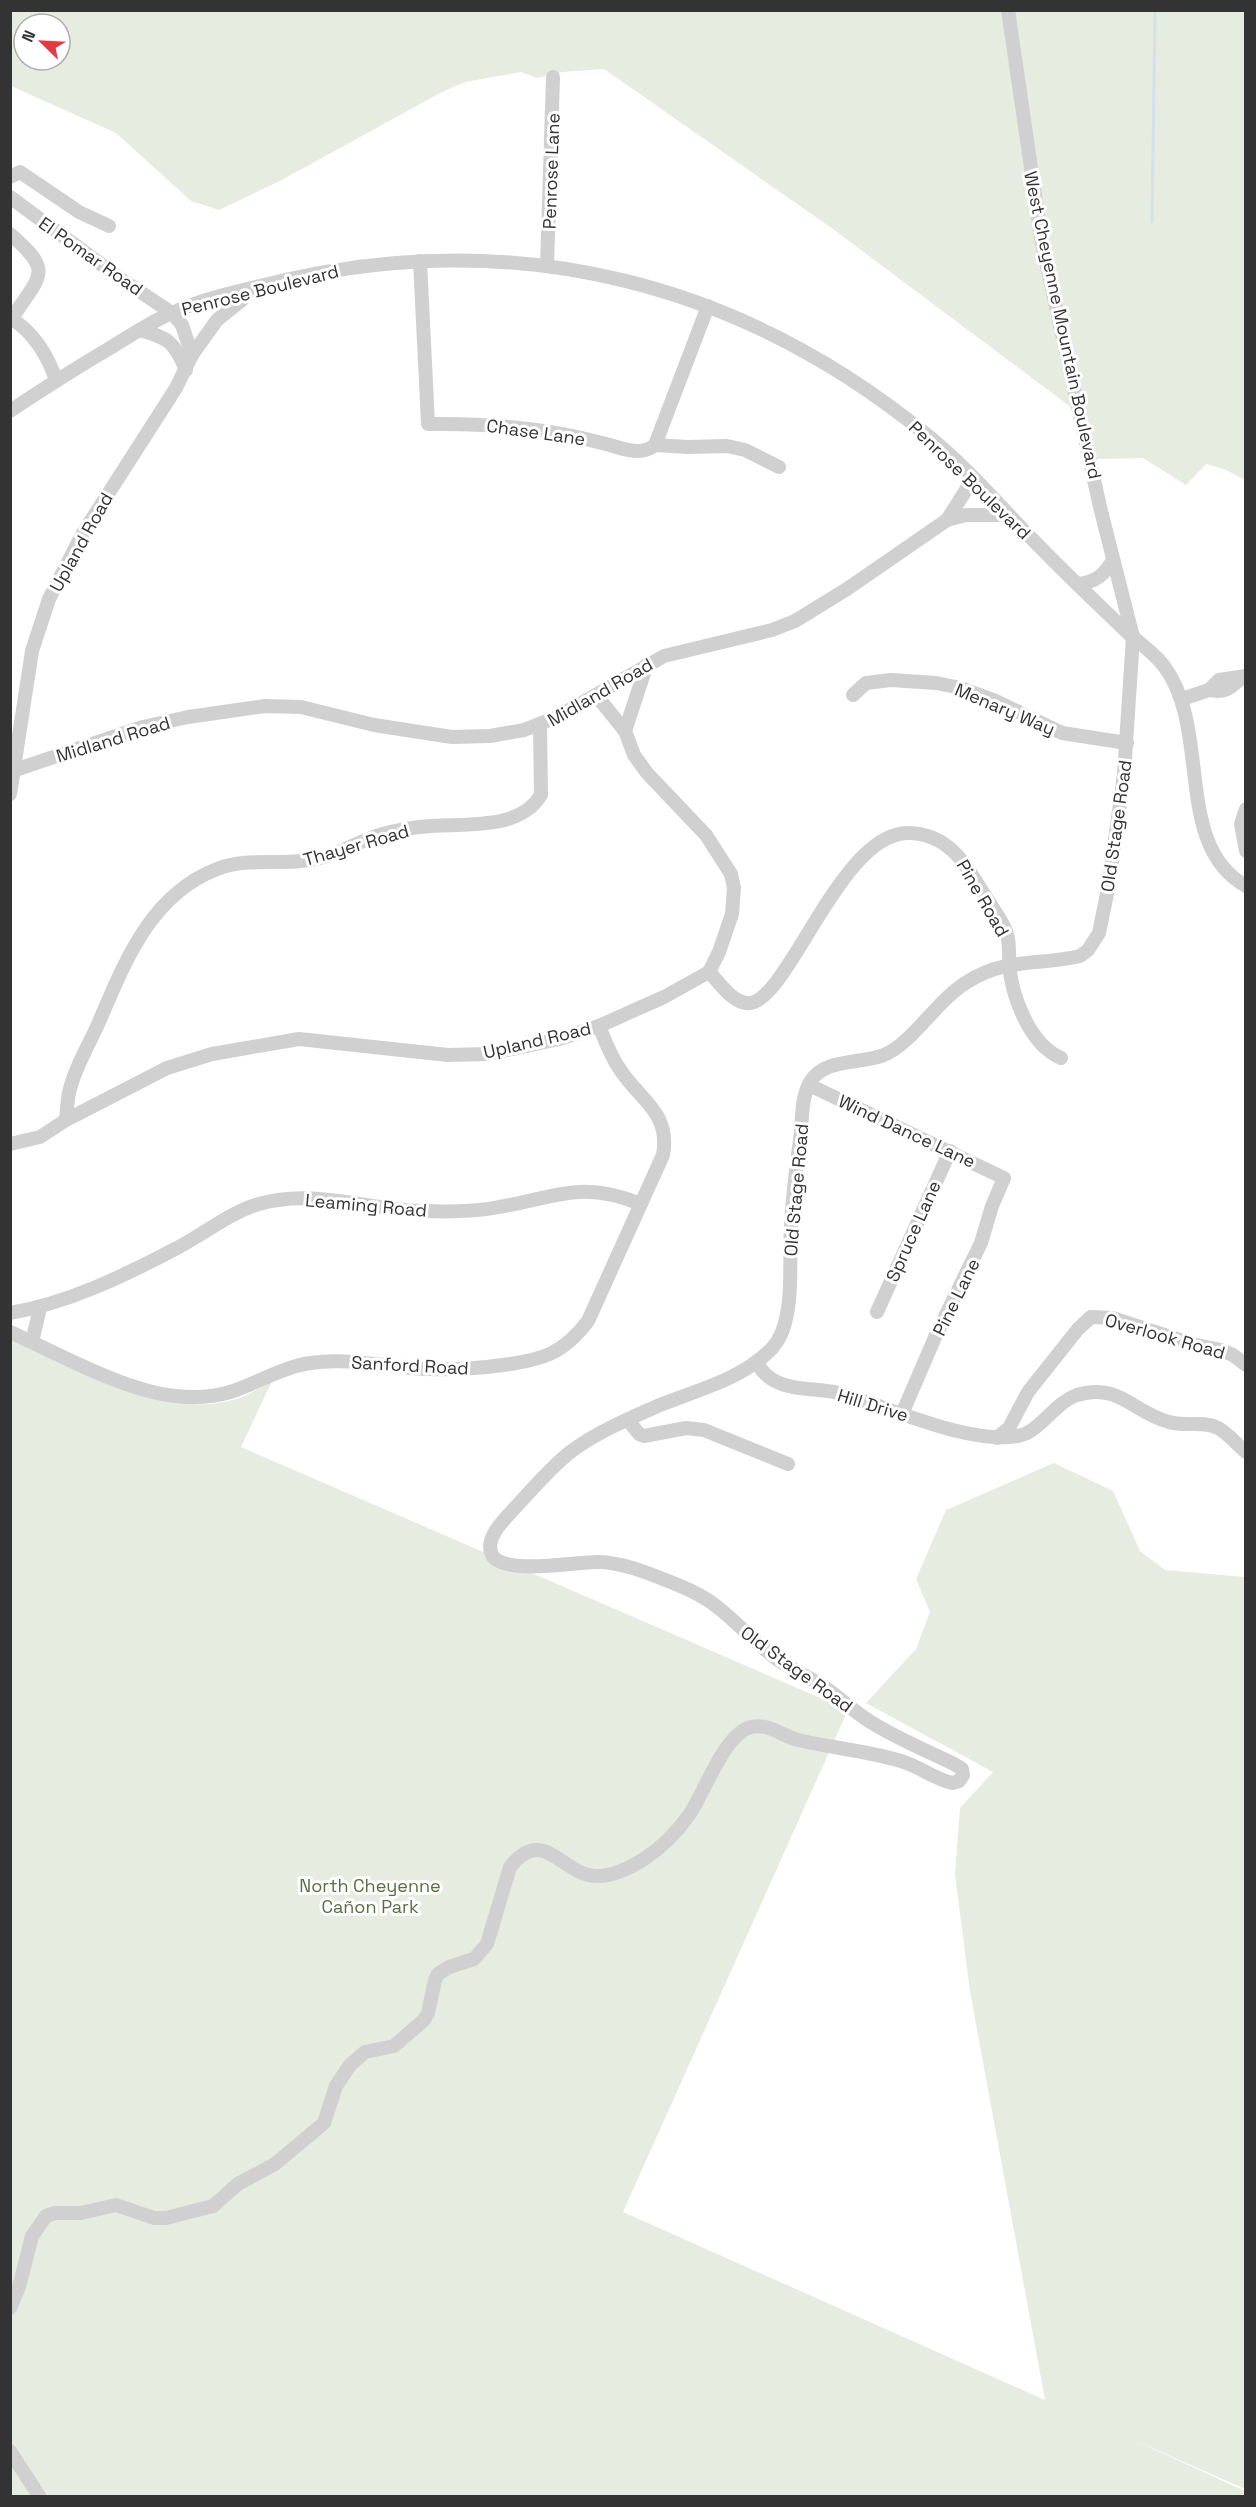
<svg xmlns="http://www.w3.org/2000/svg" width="1256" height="2507" font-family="'Space Grotesk',sans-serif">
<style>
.green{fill:#e6ecdf;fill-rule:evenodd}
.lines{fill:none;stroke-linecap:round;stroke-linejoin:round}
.stream{stroke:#cfe2ee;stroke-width:3}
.minor{stroke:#d0d0d0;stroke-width:14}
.labels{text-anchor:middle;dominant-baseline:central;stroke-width:6;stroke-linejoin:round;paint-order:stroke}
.street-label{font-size:18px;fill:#333;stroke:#fff}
.park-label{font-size:18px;fill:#56703f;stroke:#fff}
</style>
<rect width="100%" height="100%" fill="#fff"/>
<g class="green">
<path d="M 11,11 L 1245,11 L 1245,480 L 1224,469 L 1206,464 L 1186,485 L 1143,458 L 1096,459 L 1072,408 L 833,229 L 604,69 L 563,72 L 537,78 L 521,72 L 465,82 L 442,92 L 280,181 L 219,210 L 191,201 L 116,133 L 11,86 ZM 24,24 L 60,24 L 60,60 L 24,60 Z"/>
<path d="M 11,1339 C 76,1368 166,1423 240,1398 C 251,1394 262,1386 272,1381 L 241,1447 L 848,1710 L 623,2212 L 1045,2400 L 970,1991 L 955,1874 L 960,1808 L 993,1772 L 866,1703 L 916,1649 L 930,1612 L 916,1579 L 946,1510 L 1054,1463 L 1113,1491 L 1140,1551 L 1165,1570 L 1245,1577 L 1245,2489 L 1125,2436 L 1245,2491 L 1245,2496 L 11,2496 Z"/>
</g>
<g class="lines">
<path class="stream" d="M 1152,222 L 1155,10"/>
<g class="minor">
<path d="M 10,177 L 20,172 L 79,212 L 109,226"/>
<path d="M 10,197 L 121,279 L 172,313 L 182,325 L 192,355 L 176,388 L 83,533 L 49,599 L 32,651 L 10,794"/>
<path d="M 10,234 C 54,272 41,274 12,318"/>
<path d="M 420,261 L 428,424 C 488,423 548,428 606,444 C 622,448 640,457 655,445 L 708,306"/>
<path d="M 547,265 L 553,77"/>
<path d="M 10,318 C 33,331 48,356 56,380"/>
<path d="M 140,330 C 168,338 174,341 186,370"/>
<path d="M 192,355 L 217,320 L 242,300 L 250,290"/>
<path d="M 10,411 C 43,389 76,368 110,348 C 130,336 150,322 172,313 C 207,297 248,289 285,280 C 520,227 741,283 927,435 C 968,468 1002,509 1039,546 C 1068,576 1099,605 1129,634 C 1141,644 1154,653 1164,666 C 1212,730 1173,846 1246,886"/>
<path d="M 655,445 L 688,447 L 727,446 L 745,450 L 779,467"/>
<path d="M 947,520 L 973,479"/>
<path d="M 1078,584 C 1096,582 1104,575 1113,560"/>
<path d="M 1209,690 C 1224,693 1230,689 1241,678"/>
<path d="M 853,695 L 866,683 L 891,680 L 936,683 L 961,688 L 996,701 L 1062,733 L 1127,743"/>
<path d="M 1182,699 L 1209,690 L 1219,680 L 1246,676"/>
<path d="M 625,731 L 647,664"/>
<path d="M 15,770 L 143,727 L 188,717 L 265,706 L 301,707 L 374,725 L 452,737 L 490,736 L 524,730 L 557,717 L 664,656 L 772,630 L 795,621 L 847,589 L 947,520 L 966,515 L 1009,515"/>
<path d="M 1246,809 L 1241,824 L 1246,851"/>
<path d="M 709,972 C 719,982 731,1001 746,1003 C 786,1010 839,831 909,833 C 950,834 966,865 985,896 C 992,907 1001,919 1006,931 C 1010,942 1009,951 1009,962 C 1011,995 1029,1044 1061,1058"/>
<path d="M 809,1085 L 1004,1178 L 992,1206 L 981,1243 L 936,1335 L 902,1414"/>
<path d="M 66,1120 C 67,1112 67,1102 69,1093 C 74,1069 89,1045 99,1022 C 125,962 150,895 217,869 C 251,856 286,867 320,858 C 338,854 354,844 371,838 C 386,832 403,829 419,827 C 458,822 518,833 541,795 L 540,726"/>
<path d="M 10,1144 L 40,1137 L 66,1120 L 167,1068 L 212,1054 L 299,1039 L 448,1055 L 488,1054 L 559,1039 L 599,1026 L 664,997 L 709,972 L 719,952 L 732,914 L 734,888 L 731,874 L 706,835 L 647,773 L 634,755 L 625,731 L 596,695"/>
<path d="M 877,1312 L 950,1151"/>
<path d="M 10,1313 C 68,1303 124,1276 175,1249 C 203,1235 230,1212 259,1204 C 313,1188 368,1210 422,1211 C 447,1212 474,1212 499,1207 C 558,1197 581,1180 641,1204"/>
<path d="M 10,1332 C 57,1353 126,1392 176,1396 C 193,1398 214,1397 230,1392 C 258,1383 282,1367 311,1363 C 344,1358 379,1365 411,1368 C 442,1371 472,1369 503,1365 C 542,1360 563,1354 588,1321 L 663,1155 C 671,1112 639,1100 619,1068 C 610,1055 605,1040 599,1026"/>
<path d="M 32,1342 L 40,1308"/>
<path d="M 756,1362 C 761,1370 767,1377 775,1381 C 794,1391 818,1388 838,1393 C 888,1406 967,1445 1018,1436 C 1039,1433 1054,1403 1077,1395 C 1118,1382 1134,1413 1169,1422 C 1185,1427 1203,1420 1218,1428 C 1228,1433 1237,1445 1246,1452"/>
<path d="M 628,1420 L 639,1434 L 644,1436 L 686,1428 L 704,1430 L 788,1464"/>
<path d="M 997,1438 L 1009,1428 L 1028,1392 L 1078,1329 L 1091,1317 L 1112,1318 L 1192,1344 L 1221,1350 L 1233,1355 L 1246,1365"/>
<path d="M 10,2308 L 19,2287 L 32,2236 L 46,2216 L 55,2213 L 81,2213 L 116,2205 L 154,2218 L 166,2218 L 213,2206 L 238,2184 L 275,2164 L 324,2123 L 336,2086 L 350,2065 L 365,2052 L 394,2046 L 424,2020 L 428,2013 L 435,1980 L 438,1974 L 449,1967 L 474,1959 L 487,1944 L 510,1867 C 544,1824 562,1876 597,1876 C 614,1876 630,1868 644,1859 C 661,1848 677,1832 689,1815 C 705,1792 724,1734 751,1727 C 769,1723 782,1736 798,1740 C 832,1748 868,1751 901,1761 C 919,1766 934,1779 952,1783 L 959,1781 L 963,1775 L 962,1769 L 954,1764 C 925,1750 896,1738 869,1721 C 852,1710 838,1696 821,1685 C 807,1676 791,1669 777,1659 C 755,1643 737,1622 716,1606 C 701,1594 681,1586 663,1579 C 643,1571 622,1563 600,1562 C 578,1561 504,1576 492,1555 C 484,1539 503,1521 512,1511 C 531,1491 548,1470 569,1453 C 595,1433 630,1418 660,1405 C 695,1391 738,1380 766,1354 C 776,1346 782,1335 785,1323 C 793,1293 789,1259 791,1228 C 792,1196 797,1164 801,1132 C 802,1116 802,1096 810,1082 C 824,1058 862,1064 884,1055 C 913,1043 936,1001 967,982 C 1006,957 1039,966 1080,956 L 1088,950 L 1099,933 L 1109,884 L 1124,774 L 1133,637 L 1100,507 L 1042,243 L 1008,10"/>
<path d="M 10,2451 L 39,2496"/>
</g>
</g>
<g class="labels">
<g class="street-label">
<text transform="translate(551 171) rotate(-88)">Penrose Lane</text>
<text transform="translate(91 256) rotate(35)">El Pomar Road</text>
<text transform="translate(260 290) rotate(-14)">Penrose Boulevard</text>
<text transform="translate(1063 325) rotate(78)">West Cheyenne Mountain Boulevard</text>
<text transform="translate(536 432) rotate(8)">Chase Lane</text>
<text transform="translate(970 480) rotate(44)">Penrose Boulevard</text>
<text transform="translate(81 542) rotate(-61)">Upland Road</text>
<text transform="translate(600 692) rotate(-30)">Midland Road</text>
<text transform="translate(1005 709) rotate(23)">Menary Way</text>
<text transform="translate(113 739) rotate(-17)">Midland Road</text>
<text transform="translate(1116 826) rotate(-82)">Old Stage Road</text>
<text transform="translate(356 845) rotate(-16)">Thayer Road</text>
<text transform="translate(983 898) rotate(60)">Pine Road</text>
<text transform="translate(537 1040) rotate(-13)">Upland Road</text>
<text transform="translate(907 1131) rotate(25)">Wind Dance Lane</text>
<text transform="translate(796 1190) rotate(-85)">Old Stage Road</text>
<text transform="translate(366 1205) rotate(5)">Leaming Road</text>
<text transform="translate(913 1231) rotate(-66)">Spruce Lane</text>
<text transform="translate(956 1297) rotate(-64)">Pine Lane</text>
<text transform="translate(1165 1336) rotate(16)">Overlook Road</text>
<text transform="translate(410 1365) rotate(3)">Sanford Road</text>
<text transform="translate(873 1405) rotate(17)">Hill Drive</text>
<text transform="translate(797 1669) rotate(36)">Old Stage Road</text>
</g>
<g class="park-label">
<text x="370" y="1885">North Cheyenne<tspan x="370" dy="21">Cañon Park</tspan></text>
</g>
</g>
<rect width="1256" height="2507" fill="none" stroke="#333333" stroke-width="24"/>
<g transform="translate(42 42) rotate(294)"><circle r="28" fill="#ffffff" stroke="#adadad" stroke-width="1.5"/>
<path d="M0-4.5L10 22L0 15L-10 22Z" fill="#e63946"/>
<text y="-9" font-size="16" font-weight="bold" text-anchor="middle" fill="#333333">N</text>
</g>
</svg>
